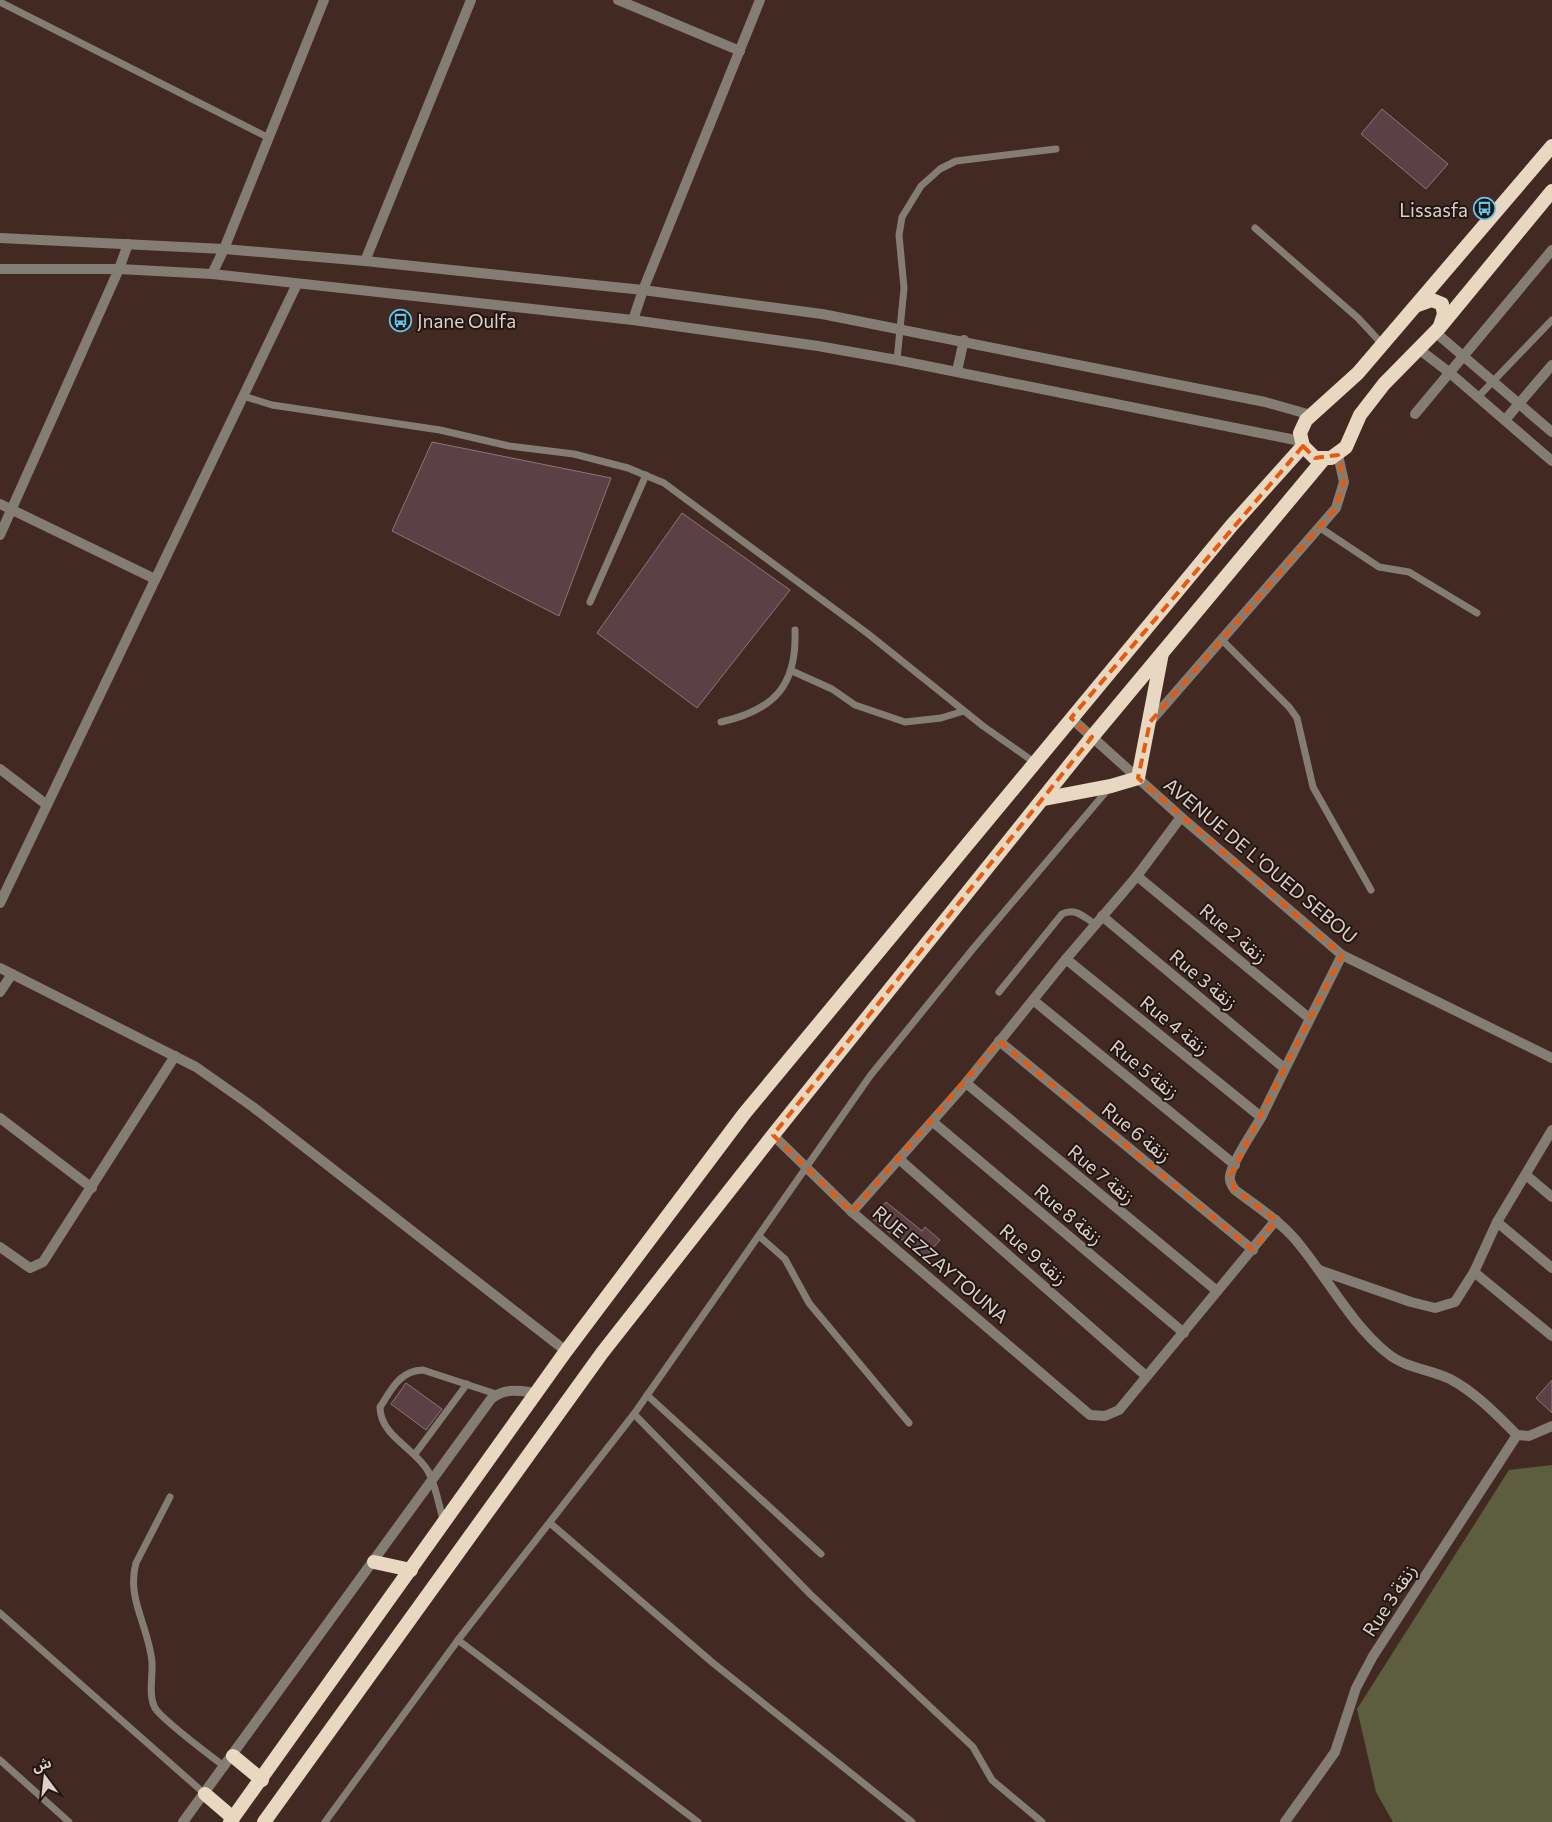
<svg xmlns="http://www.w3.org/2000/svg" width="1552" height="1822" font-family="Commissioner,'Noto Sans Arabic',sans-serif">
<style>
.green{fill:#5d5d3f}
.building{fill:#5b4045;stroke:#917379}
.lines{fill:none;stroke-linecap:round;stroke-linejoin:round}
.service{stroke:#847d73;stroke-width:7}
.minor{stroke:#847d73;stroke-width:10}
.tertiary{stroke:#847d73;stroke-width:10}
.trunk{stroke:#e8d8c1;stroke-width:14}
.marked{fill:none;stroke:#e8590c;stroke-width:4;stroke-dasharray:10 6;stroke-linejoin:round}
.labels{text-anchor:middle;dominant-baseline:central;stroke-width:4;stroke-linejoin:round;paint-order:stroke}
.poi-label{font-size:19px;fill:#dfcfc9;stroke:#211612;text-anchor:end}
.street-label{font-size:19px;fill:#dfcfc9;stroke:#211612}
</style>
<rect width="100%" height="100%" fill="#422a22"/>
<path class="green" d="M 1552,1465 L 1552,1822 L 1393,1822 L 1376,1792 L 1357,1709 L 1509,1470 Z"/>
<g class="building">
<path d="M 1382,109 L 1448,164 L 1426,189 L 1361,134 Z"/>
<path d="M 432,442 L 611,478 L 559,616 L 392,531 Z"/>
<path d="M 682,513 L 790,590 L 697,708 L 597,633 Z"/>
<path d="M 886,1202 L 922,1231 L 925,1227 L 940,1240 L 924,1258 L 893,1232 L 891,1234 L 873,1219 Z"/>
<path d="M 1552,1380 L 1552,1413 L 1536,1398 Z"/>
<path d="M 406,1383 L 442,1409 L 426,1430 L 391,1404 Z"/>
</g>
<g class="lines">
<g class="service">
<path d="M 0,2 L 269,138"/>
<path d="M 1255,228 L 1358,318 L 1383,345"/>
<path d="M 897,360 L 904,288 L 899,235 L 902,217 L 921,186 L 940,169 L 956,161 L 1056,149"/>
<path d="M 243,396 L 272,405 L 440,430 L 509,446 L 574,454 L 628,468 L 664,483 L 867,633 L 983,726 L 1034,762"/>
<path d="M 1478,397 L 1552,320"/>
<path d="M 1319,527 L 1379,567 L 1409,572 L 1477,613"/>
<path d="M 590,602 L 646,475"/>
<path d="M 1222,640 L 1289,707 L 1297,718 L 1313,787 L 1371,890"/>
<path d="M 792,671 L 832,689 L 855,705 L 905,722 L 941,718 L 964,711"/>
<path d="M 721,722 C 775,710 797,685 795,630"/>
<path d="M 999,992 L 1062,914 C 1075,907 1084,917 1095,924"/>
<path d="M 759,1236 L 785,1259 L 809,1303 L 909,1423"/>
<path d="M 647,1395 L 821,1554"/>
<path d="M 634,1414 L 810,1594 L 973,1747 L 992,1780 L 1042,1822"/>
<path d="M 415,1454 L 467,1384"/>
<path d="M 170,1497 L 136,1563 C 126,1598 149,1627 152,1662 C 153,1676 148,1695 155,1708 C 163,1721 210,1755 225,1767"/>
<path d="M 444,1523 C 439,1506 436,1486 428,1471 C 415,1448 380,1436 380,1407 C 392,1389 399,1371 423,1370 L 496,1394"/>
<path d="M 550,1523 L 713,1663 L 912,1822"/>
<path d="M 0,1613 L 205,1794"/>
<path d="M 458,1640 L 698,1822"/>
<path d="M 0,1760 L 69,1822"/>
<path d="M 325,1822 L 458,1640 L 634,1414 L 870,1076 L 972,950 L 1110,787"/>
</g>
<g class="minor">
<path d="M 618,0 L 740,51"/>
<path d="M 365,261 L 471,0"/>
<path d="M 212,274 L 224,249 L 324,0"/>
<path d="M 633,320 L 643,290 L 760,0"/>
<path d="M 1435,332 L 1552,432"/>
<path d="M 1420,350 L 1450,373 L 1552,461"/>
<path d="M 1415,414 L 1552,250"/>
<path d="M 1505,420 L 1552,365"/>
<path d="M 0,504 L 155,579"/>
<path d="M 0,535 L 119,269 L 128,244"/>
<path d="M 1071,718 L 1181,817 L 1342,955 L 1552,1058"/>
<path d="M 1150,722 L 1336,508 L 1344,482 L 1338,455"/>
<path d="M 0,769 L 47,805"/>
<path d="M 1137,876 L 1309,1018"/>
<path d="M 0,903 L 297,284"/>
<path d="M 1102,916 L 1284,1068"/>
<path d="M 1342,955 C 1315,1009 1288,1062 1262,1116 C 1254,1130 1232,1162 1230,1176 C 1229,1181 1232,1186 1235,1190 C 1255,1205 1277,1219 1294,1238 C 1326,1275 1349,1322 1387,1353 C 1405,1368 1429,1369 1450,1379 C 1475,1392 1497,1415 1517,1435"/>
<path d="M 1066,959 L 1261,1117"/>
<path d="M 0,968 L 196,1067 L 253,1107 L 566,1351"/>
<path d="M 0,992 L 12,974"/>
<path d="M 1033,1000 L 1235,1165"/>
<path d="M 999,1041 L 1253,1250"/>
<path d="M 966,1083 L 1217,1291"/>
<path d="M 0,1118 L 92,1188"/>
<path d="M 933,1122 L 1184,1333"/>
<path d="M 773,1135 L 852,1212 L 1090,1415 L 1105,1416 L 1119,1410 L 1276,1220"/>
<path d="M 899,1159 L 1146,1376"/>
<path d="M 1526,1175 L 1552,1197"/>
<path d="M 852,1212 L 966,1083 L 1066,959 L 1137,876 L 1181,817"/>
<path d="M 1497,1222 L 1552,1268"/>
<path d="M 0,1247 L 30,1268 L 43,1262 L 175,1056"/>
<path d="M 1319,1270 L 1411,1302 L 1435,1308 L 1455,1302 L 1474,1272 L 1497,1222 L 1552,1130"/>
<path d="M 1474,1272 L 1552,1336"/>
<path d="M 183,1822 L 491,1399 C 505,1387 520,1391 537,1393"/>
<path d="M 1285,1822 L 1335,1752 L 1356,1688 L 1373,1656 L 1517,1435 L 1529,1436 L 1552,1426"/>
</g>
<g class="tertiary">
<path d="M 0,238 L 224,249 L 365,261 L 643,290 L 822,314 L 1265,402 L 1311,415"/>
<path d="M 0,269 L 119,269 L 212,274 L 633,320 L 818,346 L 897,360 L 1300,441"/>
<path d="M 957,371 L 964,340"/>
</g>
<g class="trunk">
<path d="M 1552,146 L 1358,373 L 1306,420 L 1300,433 L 1303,446 L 1315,458 L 1331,458 L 1346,447 L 1360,415 L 1384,384 L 1440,327 L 1552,191"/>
<path d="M 1418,305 L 1432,300 L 1442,304 L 1444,314 L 1440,326"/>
<path d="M 1043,799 L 1111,786 L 1138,778 L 1162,653"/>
<path d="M 374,1562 L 411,1570"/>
<path d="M 233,1756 L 262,1780"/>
<path d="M 205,1794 L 233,1818"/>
<path d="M 230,1822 L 566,1351 L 744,1114 L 1232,525 L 1303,446"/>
<path d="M 264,1822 L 602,1353 L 773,1135 L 1092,737 L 1323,460"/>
</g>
</g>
<path class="marked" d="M 1303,446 L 1315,458 L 1338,455 L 1344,482 L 1336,508 L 1150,722 L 1138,778 L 1342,955 L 1230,1176 L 1235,1190 L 1276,1220 L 1253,1250 L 999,1041 L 852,1212 L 773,1135 L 1092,737 L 1071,718 Z"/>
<defs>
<symbol id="bus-ring" viewBox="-11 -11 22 22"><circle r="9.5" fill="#211612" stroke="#64c5ee" stroke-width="1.5"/><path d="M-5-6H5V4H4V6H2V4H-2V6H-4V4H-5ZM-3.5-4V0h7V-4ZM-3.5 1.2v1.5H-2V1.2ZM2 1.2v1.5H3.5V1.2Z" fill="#64c5ee"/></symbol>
</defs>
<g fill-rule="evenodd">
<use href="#bus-ring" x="1472" y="196" width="25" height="25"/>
<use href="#bus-ring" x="388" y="308" width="25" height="25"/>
</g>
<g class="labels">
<g class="poi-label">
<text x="1468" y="209">Lissasfa</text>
<text x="417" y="320" text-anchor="start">Jnane Oulfa</text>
</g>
<g class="street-label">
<text transform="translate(1261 860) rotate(40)">AVENUE DE L'OUED SEBOU</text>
<text transform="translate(1234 933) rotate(40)">Rue 2 زنقة</text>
<text transform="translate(1204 979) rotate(40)">Rue 3 زنقة</text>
<text transform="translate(1175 1025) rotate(39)">Rue 4 زنقة</text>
<text transform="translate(1145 1069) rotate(39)">Rue 5 زنقة</text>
<text transform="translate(1137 1132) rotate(39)">Rue 6 زنقة</text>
<text transform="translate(1102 1174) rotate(40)">Rue 7 زنقة</text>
<text transform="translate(1069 1214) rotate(40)">Rue 8 زنقة</text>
<text transform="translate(1034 1254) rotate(41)">Rue 9 زنقة</text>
<text transform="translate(941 1264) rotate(40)">RUE EZZAYTOUNA</text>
<text transform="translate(1389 1600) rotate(-57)">Rue 3 زنقة</text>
</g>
</g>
<g transform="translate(45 1777) rotate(345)" stroke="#211612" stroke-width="4" paint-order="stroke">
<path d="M0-4L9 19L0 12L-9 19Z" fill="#dfcfc9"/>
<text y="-8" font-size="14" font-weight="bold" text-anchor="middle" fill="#dfcfc9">ش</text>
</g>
</svg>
